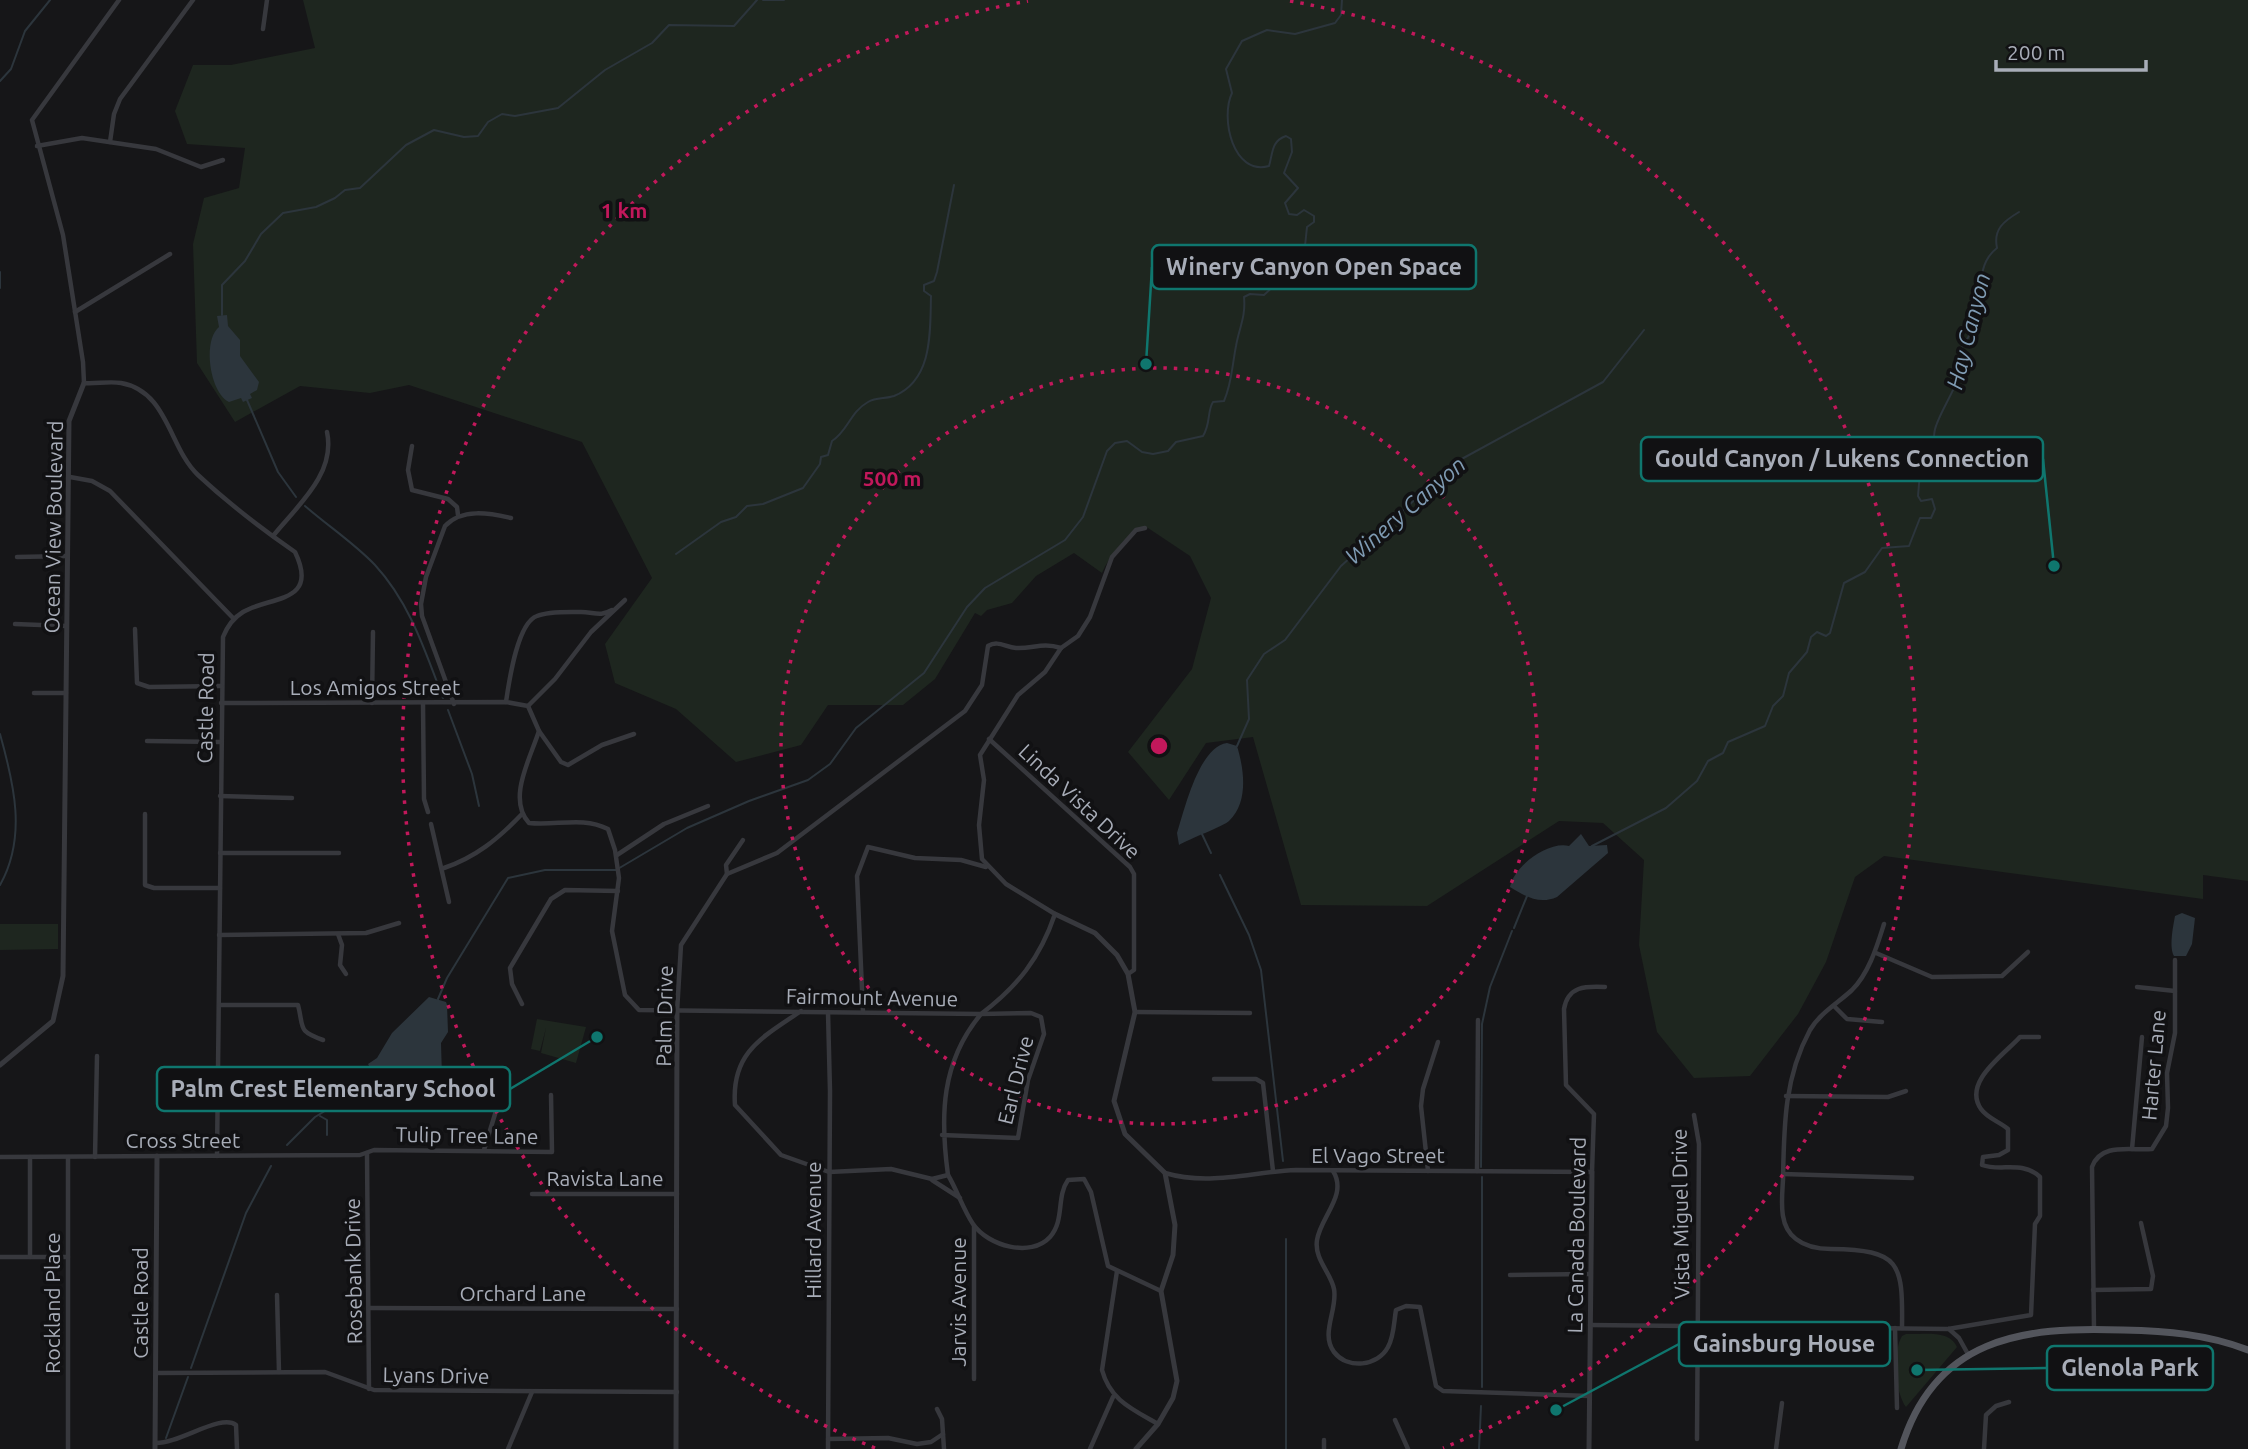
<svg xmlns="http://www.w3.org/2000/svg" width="2248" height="1449" font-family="Ubuntu,sans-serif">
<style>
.green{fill:#1e261f}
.water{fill:#2c353c}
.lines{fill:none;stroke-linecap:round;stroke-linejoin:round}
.stream{stroke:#2c353c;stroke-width:2}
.minor{stroke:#37383d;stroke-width:4.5}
.tertiary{stroke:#37383d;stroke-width:5}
.primary{stroke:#53555c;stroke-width:7}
.ring{fill:none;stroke:#c2185b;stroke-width:3.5;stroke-dasharray:3.5 7}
.labels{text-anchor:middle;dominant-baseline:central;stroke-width:7;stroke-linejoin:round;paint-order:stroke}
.street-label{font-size:21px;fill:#a8adb8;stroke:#111113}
.water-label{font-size:23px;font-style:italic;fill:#7f9bb3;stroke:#111113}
.centre{fill:#c2185b;stroke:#111113;stroke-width:3.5}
.ring-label{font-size:21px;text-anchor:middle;font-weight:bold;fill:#c2185b;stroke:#111113;stroke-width:7;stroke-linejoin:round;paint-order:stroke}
.leader{fill:none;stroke:#0f766e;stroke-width:2.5}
.callout-dot{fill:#0f766e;stroke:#111113;stroke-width:2.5}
.callout{fill:#111113;stroke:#0f766e;stroke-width:2.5}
.callout-label{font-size:23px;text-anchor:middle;font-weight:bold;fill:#a8adb8}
</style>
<rect width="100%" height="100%" fill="#161618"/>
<g class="green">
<path d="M 303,0 L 2248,0 L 2248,881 L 2203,875 L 2203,899 L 1884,856 L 1855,877 L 1826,962 L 1798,1014 L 1750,1076 L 1694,1078 L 1657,1032 L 1639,945 L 1644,860 L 1603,823 L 1559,821 L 1427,906 L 1301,905 L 1253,737 L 1206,743 L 1169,800 L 1128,752 L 1192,669 L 1211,598 L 1190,556 L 1145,526 C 1128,531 1109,557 1102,573 L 1074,553 L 1036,576 L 1012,603 L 987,610 L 981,616 L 975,613 L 935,679 L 903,705 L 828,705 L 801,745 L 736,762 L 676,709 L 615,683 L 605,644 L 652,578 L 582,442 L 409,385 L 370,393 L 300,386 L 235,422 L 197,363 L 193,244 L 204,198 L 239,188 L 245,148 L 187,144 L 175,111 L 193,65 L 231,65 L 315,48 Z"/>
<path d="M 0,924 L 58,924 L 58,949 L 0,950 Z"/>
<path d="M 537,1019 L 586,1027 L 576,1063 L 541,1053 L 546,1028 L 540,1051 L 531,1049 Z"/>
<path d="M 1906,1334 C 1923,1335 1949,1329 1957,1347 L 1906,1407 C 1895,1392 1892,1353 1902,1336 Z"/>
</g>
<g class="water">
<path d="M 227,315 L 228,326 L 240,340 L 240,356 L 259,382 L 257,390 L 250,394 L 252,398 L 243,402 L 241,398 L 229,402 C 210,393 202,341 219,327 L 217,316 Z"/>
<path d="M 1227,743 L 1237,746 C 1244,769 1249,802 1229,821 C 1224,826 1189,839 1179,845 L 1177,833 C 1185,808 1199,747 1227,743 Z"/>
<path d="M 1581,834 L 1589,846 L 1607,845 L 1608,853 L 1557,897 C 1539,905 1525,896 1510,887 C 1514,866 1548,841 1569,846 Z"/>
<path d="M 2182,913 L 2195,918 L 2192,944 L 2186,956 L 2174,956 C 2169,947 2173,927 2175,916 Z"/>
<path d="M 429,997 L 446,1002 L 447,1005 L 448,1032 L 441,1043 L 442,1077 L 420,1092 L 387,1099 L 368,1064 L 377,1058 L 392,1033 Z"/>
</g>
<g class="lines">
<g class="stream">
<path d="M 763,0 L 784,0"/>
<path d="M 0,81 L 11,69 L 25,31 L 50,0"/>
<path d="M 0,272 L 0,288"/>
<path d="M 222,315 L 222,285 L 245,261 L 261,234 L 283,213 L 316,207 L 335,198 L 345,190 L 360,188 L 406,145 L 434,130 L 464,137 L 478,136 L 488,122 L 502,114 L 515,116 L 558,108 L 605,70 L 652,43 L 669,25 L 734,26 L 757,0"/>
<path d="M 247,400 L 278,472 L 296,497"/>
<path d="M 305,506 C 328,526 354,543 375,565 C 410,603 425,651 443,698"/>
<path d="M 676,554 L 721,522 L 736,517 L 747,506 L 763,504 L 803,488 L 820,464 L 821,457 L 828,455 L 832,441 C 848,431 850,412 868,402 C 876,397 885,399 894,396 C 933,380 930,332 931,296 L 924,291 L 924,285 L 934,281 L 937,272 L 954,185"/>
<path d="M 448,710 L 472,774 L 479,806"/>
<path d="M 0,734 C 14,784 27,837 0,885"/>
<path d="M 1237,746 L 1249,719 L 1247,680 L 1264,654 L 1285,640 L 1341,566 L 1458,461 L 1603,382 L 1644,330"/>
<path d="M 1201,832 L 1211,853"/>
<path d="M 1592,846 L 1666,808 L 1697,781 L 1708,761 L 1723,753 L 1728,742 L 1765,726 L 1773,706 L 1783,696 L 1789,673 L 1807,652 L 1811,637 L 1817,632 L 1826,636 L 1830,633 L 1844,583 L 1865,572 L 1882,548 L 1909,546 L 1920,518 L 1931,518 L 1935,509 L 1932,499 L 1921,501 L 1918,496 L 1921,460 L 1934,449 C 1934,442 1933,433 1936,426 C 1945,400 1967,376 1962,347 L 1969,336 L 1972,308 L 1980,301 C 1981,281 1980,261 1997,248 C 1993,229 2004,221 2019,212"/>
<path d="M 1220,875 L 1249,935 L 1261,970 L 1283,1161"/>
<path d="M 1514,928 L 1527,896"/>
<path d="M 438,999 L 447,978 L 508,878 L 545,870 L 616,870 L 687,828 L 749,801 L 808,780 L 830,764 L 856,728 L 924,673 L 967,607 L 985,588 L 1065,540 L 1083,517 L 1107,451 L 1115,443 L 1127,441 L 1142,452 L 1153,454 L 1168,451 L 1176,442 L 1203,436 C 1211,423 1207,411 1213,402 L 1224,401 C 1232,383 1232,366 1236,346 C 1239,328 1246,317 1244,297 L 1250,294 L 1264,295 L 1275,285 L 1282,264 L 1305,246 L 1307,227 L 1314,222 L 1314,216 L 1304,210 L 1297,215 L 1289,214 L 1285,203 L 1298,188 L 1284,173 L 1292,152 L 1291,139 L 1286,136 C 1271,141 1273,153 1269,166 C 1233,176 1220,118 1232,93 L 1226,69 L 1242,41 L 1260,33 L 1267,30 L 1295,34 L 1335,23 L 1341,15 L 1342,0"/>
<path d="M 320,1116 L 327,1120 L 327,1135"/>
<path d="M 287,1145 L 315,1117 L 376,1080"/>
<path d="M 1481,1167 L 1482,1024 L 1490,987 L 1512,931"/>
<path d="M 191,1368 L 246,1213 L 271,1166"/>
<path d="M 1482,1387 L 1482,1177"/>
<path d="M 166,1438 L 188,1377"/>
<path d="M 1286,1449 L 1286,1239"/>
<path d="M 1479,1449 L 1481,1406"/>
</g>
<g class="minor">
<path d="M 119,0 L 32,120 L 63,235 L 83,362 L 84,383 C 96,384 109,381 121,383 C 168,391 169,448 198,475 C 228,503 262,529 295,552 C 320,604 269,596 243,612 C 233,618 227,627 223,637 L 217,1156"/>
<path d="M 263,29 L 267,0"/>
<path d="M 110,142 L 114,114 L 120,99 L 193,0"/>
<path d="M 37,146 L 82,138 L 156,149 L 201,167 L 223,160"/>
<path d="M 75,312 L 170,254"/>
<path d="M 412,446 L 408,470 L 412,490 L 448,499 L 457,507 L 458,515"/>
<path d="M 70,477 L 92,481 L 110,491 L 234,619"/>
<path d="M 273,536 C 297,506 336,474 327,432"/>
<path d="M 17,557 L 67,556"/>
<path d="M 15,624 L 66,626"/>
<path d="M 135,629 L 137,683 L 149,687 L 221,686"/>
<path d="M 34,693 L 66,693"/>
<path d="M 506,702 C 509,682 517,623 537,616 C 548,611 569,612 581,612 C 594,612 600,617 612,610"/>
<path d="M 221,703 L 506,702 L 528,706"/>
<path d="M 372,703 L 373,632"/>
<path d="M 423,704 L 424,799 L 428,812"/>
<path d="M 454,704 L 422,616 L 421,604 L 426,577 L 445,526 C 462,508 489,513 511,518"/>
<path d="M 528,706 L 539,731 C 530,759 507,799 529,823 C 557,826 582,816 608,829 L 615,850 L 619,878 L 612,931 L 625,995 L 639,1010 L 981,1014 C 1018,986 1040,958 1055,914 L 1006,884 L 982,859 L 979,825 L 984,780 L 980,755 L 1018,695 L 1045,672 L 1061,648 L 1078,636 L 1090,617 L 1112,557 L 1136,530 L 1145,528"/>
<path d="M 528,706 L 555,679 L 591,632 L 625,600"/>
<path d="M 539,731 L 561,762 L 568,765 L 602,745 L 634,734"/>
<path d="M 989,739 L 1130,867 L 1134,874 L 1134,970 L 1128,974"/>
<path d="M 147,741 L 220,742"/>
<path d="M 220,796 L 292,798"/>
<path d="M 145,814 L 145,885 L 154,888 L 220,888"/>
<path d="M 431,824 L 449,902"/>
<path d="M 220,853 L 339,853"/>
<path d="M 617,855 L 664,824 L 708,806"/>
<path d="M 444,868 C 476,857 498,839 521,815"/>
<path d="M 727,874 L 726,865 L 743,840"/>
<path d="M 1884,924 C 1877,946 1869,973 1852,990 C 1838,1003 1820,1013 1810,1030 C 1784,1078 1784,1127 1783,1180 C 1782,1199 1778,1226 1796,1239 C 1806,1247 1818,1249 1831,1249 C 1900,1250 1903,1262 1902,1328"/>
<path d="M 338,934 L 342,945 L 340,965 L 346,974"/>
<path d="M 219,935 L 366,933 L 399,923"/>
<path d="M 1876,953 L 1932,977 L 2002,976 L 2028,952"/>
<path d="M 2137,987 L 2175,991"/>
<path d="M 522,1004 L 512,984 L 510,968 L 551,899 L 565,890 L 618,891"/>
<path d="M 219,1005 L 298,1005 C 304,1028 297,1031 323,1040"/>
<path d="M 1834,1006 L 1847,1019 L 1882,1022"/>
<path d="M 801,1011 C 763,1037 731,1052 735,1105 L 781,1155 L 829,1172 L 891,1169 L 932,1179 L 948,1175 C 957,1190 963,1209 973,1224 C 988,1246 1031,1258 1050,1237 C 1065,1220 1056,1197 1068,1180 L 1084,1179 L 1091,1192 L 1108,1266 L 1161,1291"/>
<path d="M 677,1012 L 681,945 L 727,874 L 777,853 L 965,711 L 982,685 L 988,646 C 998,640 1005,647 1016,648 C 1033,649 1042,642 1061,648"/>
<path d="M 828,1012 L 830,1091 L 828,1449"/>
<path d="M 863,1012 L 857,876 L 868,847 L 915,858 L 961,860 L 986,867"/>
<path d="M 1135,1012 L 1250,1013"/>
<path d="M 1214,1079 L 1256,1079 L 1263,1083 L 1273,1171"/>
<path d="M 1786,1096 L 1888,1097 L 1906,1091"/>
<path d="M 1694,1115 L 1699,1144 L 1697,1439"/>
<path d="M 942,1135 L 1018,1138 L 1028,1080 L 1044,1034 L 1041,1017 L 1031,1013 L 981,1014 C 941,1062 940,1116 948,1175"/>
<path d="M 2132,1149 L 2142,1037"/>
<path d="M 484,1150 L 503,1088"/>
<path d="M 367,1153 L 369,1389"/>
<path d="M 0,1157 L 360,1155 L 374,1150 L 552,1152 L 551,1095"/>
<path d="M 95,1157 L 97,1056"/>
<path d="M 1333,1171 C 1348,1195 1321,1216 1317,1240 C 1314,1259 1331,1273 1334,1289 C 1338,1309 1320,1334 1334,1352 C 1348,1370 1378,1366 1388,1347 C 1394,1337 1394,1321 1396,1310 L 1406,1306 L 1420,1307 L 1436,1386 L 1443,1391 L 1589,1396"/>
<path d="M 1428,1171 L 1421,1106 L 1423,1089 L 1438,1042"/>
<path d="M 1477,1171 L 1478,1020"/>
<path d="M 1165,1173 C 1209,1186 1251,1172 1296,1170 L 1592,1172 L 1594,1114 L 1566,1085 L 1564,1009 C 1568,986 1585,986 1605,987"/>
<path d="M 1783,1174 L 1912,1178"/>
<path d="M 932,1180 L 960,1198"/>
<path d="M 532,1194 L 677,1194"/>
<path d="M 974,1226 L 974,1379"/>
<path d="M 0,1257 L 68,1257"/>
<path d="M 30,1257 L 30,1157"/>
<path d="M 1117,1271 L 1102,1370 C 1110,1400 1132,1409 1158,1424"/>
<path d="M 1510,1275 L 1590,1274"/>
<path d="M 2093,1290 L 2151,1289 L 2153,1276 L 2141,1223"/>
<path d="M 277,1295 L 279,1372"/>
<path d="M 370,1308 L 677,1309"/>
<path d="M 1590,1325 L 1948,1329 L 2031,1315 L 2035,1224 L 2040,1216 L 2040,1177 C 2022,1160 2001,1172 1982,1165 L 1983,1157 L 1999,1155 L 2008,1150 L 2008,1129 C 2000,1122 1987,1118 1981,1109 C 1962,1082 2005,1054 2020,1037 L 2039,1037"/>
<path d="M 1895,1328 L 1897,1408"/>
<path d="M 1949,1329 L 1959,1338 L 1969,1356"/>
<path d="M 2094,1329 L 2092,1167 C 2101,1142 2131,1151 2152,1149 L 2166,1126 L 2168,1108 L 2167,1073 L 2175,1033 L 2175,960"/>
<path d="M 156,1373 L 325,1372 L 374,1390 L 677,1392"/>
<path d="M 937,1409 L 942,1419 L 944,1449"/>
<path d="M 1395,1420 L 1408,1449"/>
<path d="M 828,1439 L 888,1438 L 917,1444 L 931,1442 L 943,1434"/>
<path d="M 1324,1440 L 1324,1449"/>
<path d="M 155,1443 C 179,1444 221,1413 236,1425 L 237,1449"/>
<path d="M 68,1449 L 68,1157"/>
<path d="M 508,1449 L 532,1392"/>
<path d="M 1090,1449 L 1113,1397"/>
<path d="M 1776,1449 L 1782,1403"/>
<path d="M 1984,1449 L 1986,1415 L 1996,1406 L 2009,1402"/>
</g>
<g class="tertiary">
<path d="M 1055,914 L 1095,933 L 1117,955 L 1128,974 L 1135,1012 L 1114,1101 L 1125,1134 L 1165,1173 L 1175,1225 L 1173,1255 L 1161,1291 L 1177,1381 L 1173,1398 L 1158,1424 L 1136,1449"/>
<path d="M 0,1065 L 53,1021 L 63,976 L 69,421 L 84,383"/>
<path d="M 155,1449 L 157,1156"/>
<path d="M 676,1449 L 677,1012"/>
<path d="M 1589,1449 L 1592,1172"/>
</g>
<path class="primary" d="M 1901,1449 C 1934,1338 2022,1326 2123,1330 C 2166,1331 2207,1334 2248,1350"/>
</g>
<g class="ring">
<circle cx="1159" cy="746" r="378"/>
<path d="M875 1448A757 757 0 0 1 1028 1M1290 1A757 757 0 0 1 1443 1448"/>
</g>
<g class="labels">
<g class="street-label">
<text transform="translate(53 527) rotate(-89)">Ocean View Boulevard</text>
<text x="375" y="687">Los Amigos Street</text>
<text transform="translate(205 708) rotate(-89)">Castle Road</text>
<text transform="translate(1080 801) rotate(43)">Linda Vista Drive</text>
<text transform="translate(872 997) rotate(1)">Fairmount Avenue</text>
<text transform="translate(664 1016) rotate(-89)">Palm Drive</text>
<text transform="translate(2153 1065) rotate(-85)">Harter Lane</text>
<text transform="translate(1015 1080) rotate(-76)">Earl Drive</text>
<text transform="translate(467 1135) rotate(1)">Tulip Tree Lane</text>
<text x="183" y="1140">Cross Street</text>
<text x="1378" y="1155">El Vago Street</text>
<text x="605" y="1178">Ravista Lane</text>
<text transform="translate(1680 1214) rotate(-91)">Vista Miguel Drive</text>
<text transform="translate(813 1230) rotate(-90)">Hillard Avenue</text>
<text transform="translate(1576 1235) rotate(-89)">La Canada Boulevard</text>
<text transform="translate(353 1271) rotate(-91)">Rosebank Drive</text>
<text x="523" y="1293">Orchard Lane</text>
<text transform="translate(958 1302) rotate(-90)">Jarvis Avenue</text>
<text transform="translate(52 1303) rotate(-90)">Rockland Place</text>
<text transform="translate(140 1303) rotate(-90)">Castle Road</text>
<text transform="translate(436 1375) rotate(1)">Lyans Drive</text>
</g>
<g class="water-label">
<text transform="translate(1968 331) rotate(-76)">Hay Canyon</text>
<text transform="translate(1405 510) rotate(-41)">Winery Canyon</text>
</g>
</g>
<circle cx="1159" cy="746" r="10" class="centre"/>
<g class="ring-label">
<text x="624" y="218">1 km</text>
<text x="892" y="486">500 m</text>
</g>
<path class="leader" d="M1146 364L1152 267M2054 566L2043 459M597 1037L510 1089M1556 1410L1679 1344M1917 1370L2047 1368"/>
<g class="callout-dot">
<circle cx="1146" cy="364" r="7"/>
<circle cx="2054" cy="566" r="7"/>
<circle cx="597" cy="1037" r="7"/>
<circle cx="1556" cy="1410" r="7"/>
<circle cx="1917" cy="1370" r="7"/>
</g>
<g class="callout">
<rect x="1152" y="245" width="324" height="44" rx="7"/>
<rect x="1641" y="437" width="402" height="44" rx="7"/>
<rect x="157" y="1067" width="353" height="44" rx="7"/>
<rect x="1679" y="1322" width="211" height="44" rx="7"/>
<rect x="2047" y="1346" width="166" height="44" rx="7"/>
</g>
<g class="callout-label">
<text x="1314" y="275">Winery Canyon Open Space</text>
<text x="1842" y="467">Gould Canyon / Lukens Connection</text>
<text x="333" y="1097">Palm Crest Elementary School</text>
<text x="1784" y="1352">Gainsburg House</text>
<text x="2130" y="1376">Glenola Park</text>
</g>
<path d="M1996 60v10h150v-10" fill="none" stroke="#a8adb8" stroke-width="3.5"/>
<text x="2007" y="60" font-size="21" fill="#a8adb8" stroke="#111113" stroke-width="5" paint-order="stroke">200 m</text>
</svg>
